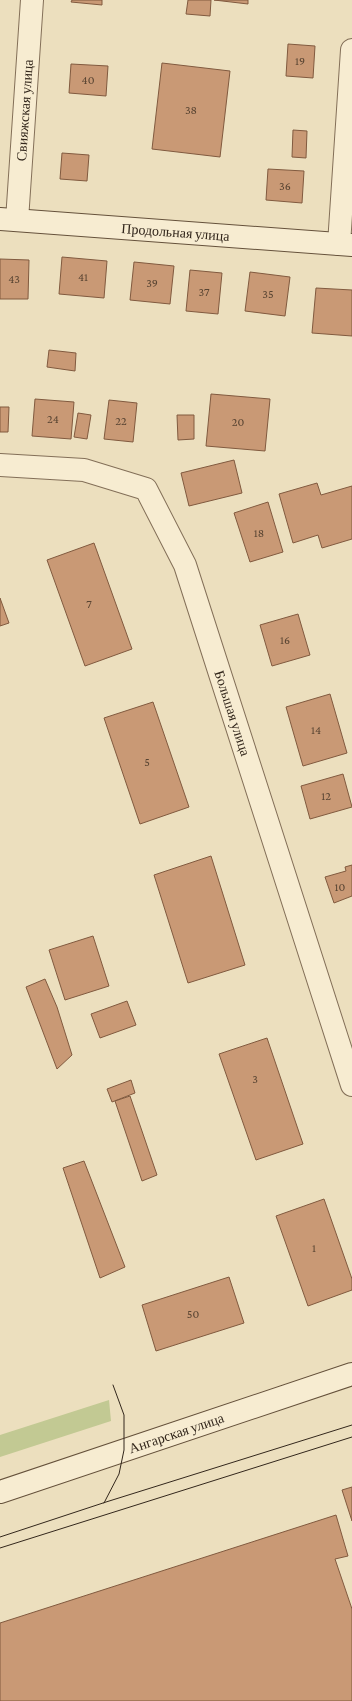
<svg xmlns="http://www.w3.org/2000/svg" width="352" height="1701" font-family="'Crimson Pro',serif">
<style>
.green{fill:#c2c993}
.building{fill:#c99975;stroke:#815a3f}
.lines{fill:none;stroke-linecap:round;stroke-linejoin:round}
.minor-casing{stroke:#836f58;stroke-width:24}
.secondary-casing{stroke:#65513b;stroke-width:24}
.minor{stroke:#f7ecd1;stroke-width:22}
.secondary{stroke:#f7ecd1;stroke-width:22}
.tram{stroke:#33271c;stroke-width:1}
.labels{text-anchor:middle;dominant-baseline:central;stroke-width:3.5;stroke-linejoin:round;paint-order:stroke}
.number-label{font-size:12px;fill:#584432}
.street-label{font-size:14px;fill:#33271c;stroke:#f3e9cd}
</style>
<rect width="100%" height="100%" fill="#ecdfbe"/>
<path class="green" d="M 109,1400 L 111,1421 L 0,1457 L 0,1435 Z"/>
<g class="building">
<path d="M 72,0 L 102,0 L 102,5 L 71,2 Z"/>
<path d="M 188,0 L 211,0 L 210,16 L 186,14 Z"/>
<path d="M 214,0 L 248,0 L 248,4 Z"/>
<path d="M 288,44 L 315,46 L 313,78 L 286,76 Z"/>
<path d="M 162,63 L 230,71 L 220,157 L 152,149 Z"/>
<path d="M 71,64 L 108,66 L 106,96 L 69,93 Z"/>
<path d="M 293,130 L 307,131 L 306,158 L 292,157 Z"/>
<path d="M 62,153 L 89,155 L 87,181 L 60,179 Z"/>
<path d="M 268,169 L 304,171 L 302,203 L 266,200 Z"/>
<path d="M 62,257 L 107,261 L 104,298 L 59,294 Z"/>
<path d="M 0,259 L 29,260 L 28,299 L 0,299 Z"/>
<path d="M 134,262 L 174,266 L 170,304 L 130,300 Z"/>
<path d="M 190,270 L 222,273 L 218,314 L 186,311 Z"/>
<path d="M 250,272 L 290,277 L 285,316 L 245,311 Z"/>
<path d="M 316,288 L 352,290 L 352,336 L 312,333 Z"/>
<path d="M 49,350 L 76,353 L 75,371 L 47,367 Z"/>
<path d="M 211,394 L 270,399 L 265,451 L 206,446 Z"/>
<path d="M 35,399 L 74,402 L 71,439 L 32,436 Z"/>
<path d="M 109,400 L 137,403 L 133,442 L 104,439 Z"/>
<path d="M 0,407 L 9,407 L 8,432 L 0,432 Z"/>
<path d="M 78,413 L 91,415 L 87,439 L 74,437 Z"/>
<path d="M 177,415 L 194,415 L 194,439 L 178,440 Z"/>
<path d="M 234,460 L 242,493 L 189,506 L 181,473 Z"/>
<path d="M 317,483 L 321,495 L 352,486 L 352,539 L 322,548 L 318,535 L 293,543 L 279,494 Z"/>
<path d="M 268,502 L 283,552 L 250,562 L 234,513 Z"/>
<path d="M 94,543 L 132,649 L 85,666 L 47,560 Z"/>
<path d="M 0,598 L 9,623 L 0,626 Z"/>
<path d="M 298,614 L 310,655 L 272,666 L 260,625 Z"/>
<path d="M 330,694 L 347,753 L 303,766 L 286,707 Z"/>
<path d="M 153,702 L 189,807 L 140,824 L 104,718 Z"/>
<path d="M 343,774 L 352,807 L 310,819 L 301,786 Z"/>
<path d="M 211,856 L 245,965 L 188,983 L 154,875 Z"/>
<path d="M 352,865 L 352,896 L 334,903 L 325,877 L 346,871 L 345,867 Z"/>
<path d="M 93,936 L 109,986 L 65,1000 L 49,950 Z"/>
<path d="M 45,979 L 57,1007 L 72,1055 L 57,1069 L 26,987 Z"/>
<path d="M 127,1001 L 136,1025 L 100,1038 L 91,1014 Z"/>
<path d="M 267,1038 L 303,1144 L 256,1160 L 219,1054 Z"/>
<path d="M 131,1080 L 135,1093 L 112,1102 L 107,1089 Z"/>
<path d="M 130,1096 L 157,1175 L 142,1181 L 115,1101 Z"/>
<path d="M 84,1161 L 125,1267 L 100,1278 L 63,1168 Z"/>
<path d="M 324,1199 L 352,1279 L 352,1290 L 308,1306 L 276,1216 Z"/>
<path d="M 229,1277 L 244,1323 L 156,1351 L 142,1305 Z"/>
<path d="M 352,1487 L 352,1521 L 342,1490 Z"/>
<path d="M 336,1515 L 348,1556 L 335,1559 L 352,1609 L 352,1701 L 0,1701 L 0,1623 Z"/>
</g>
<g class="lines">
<defs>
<g id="minor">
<path id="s1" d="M 17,220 L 32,0"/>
<path d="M 339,244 L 352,50"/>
<path id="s2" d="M 0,465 L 84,470 L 146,489 L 185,565 L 352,1085"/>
</g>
<g id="secondary">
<path id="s3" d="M 0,219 L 352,245"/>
<path id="s4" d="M 0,1492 L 352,1374"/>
</g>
</defs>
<use href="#minor" class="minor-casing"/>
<use href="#secondary" class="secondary-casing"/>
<use href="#minor" class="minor"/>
<use href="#secondary" class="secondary"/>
<g class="tram">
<path d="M 104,1503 L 119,1474 L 124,1450 L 124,1415 L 113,1385"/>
<path d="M 0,1537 L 106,1502 L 352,1425"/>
<path d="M 0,1548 L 352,1437"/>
</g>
</g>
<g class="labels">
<g class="number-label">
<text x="300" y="61">19</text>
<text x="88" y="80">40</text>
<text x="191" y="110">38</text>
<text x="285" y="186">36</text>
<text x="83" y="277">41</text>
<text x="14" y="279">43</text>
<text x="152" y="283">39</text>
<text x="204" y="292">37</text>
<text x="268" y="294">35</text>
<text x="53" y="419">24</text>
<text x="121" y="421">22</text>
<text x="238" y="422">20</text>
<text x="259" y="533">18</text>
<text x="89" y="604">7</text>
<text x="285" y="640">16</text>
<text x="316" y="730">14</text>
<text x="147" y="762">5</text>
<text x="326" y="796">12</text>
<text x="340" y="887">10</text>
<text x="255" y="1079">3</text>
<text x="314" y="1248">1</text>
<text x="193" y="1314">50</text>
</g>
<g class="street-label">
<text stroke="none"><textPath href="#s1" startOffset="110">Свияжская улица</textPath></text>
<text stroke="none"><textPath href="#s3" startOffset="176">Продольная улица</textPath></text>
<text stroke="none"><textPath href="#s2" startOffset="390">Большая улица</textPath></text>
<text stroke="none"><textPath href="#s4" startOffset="186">Ангарская улица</textPath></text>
</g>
</g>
</svg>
